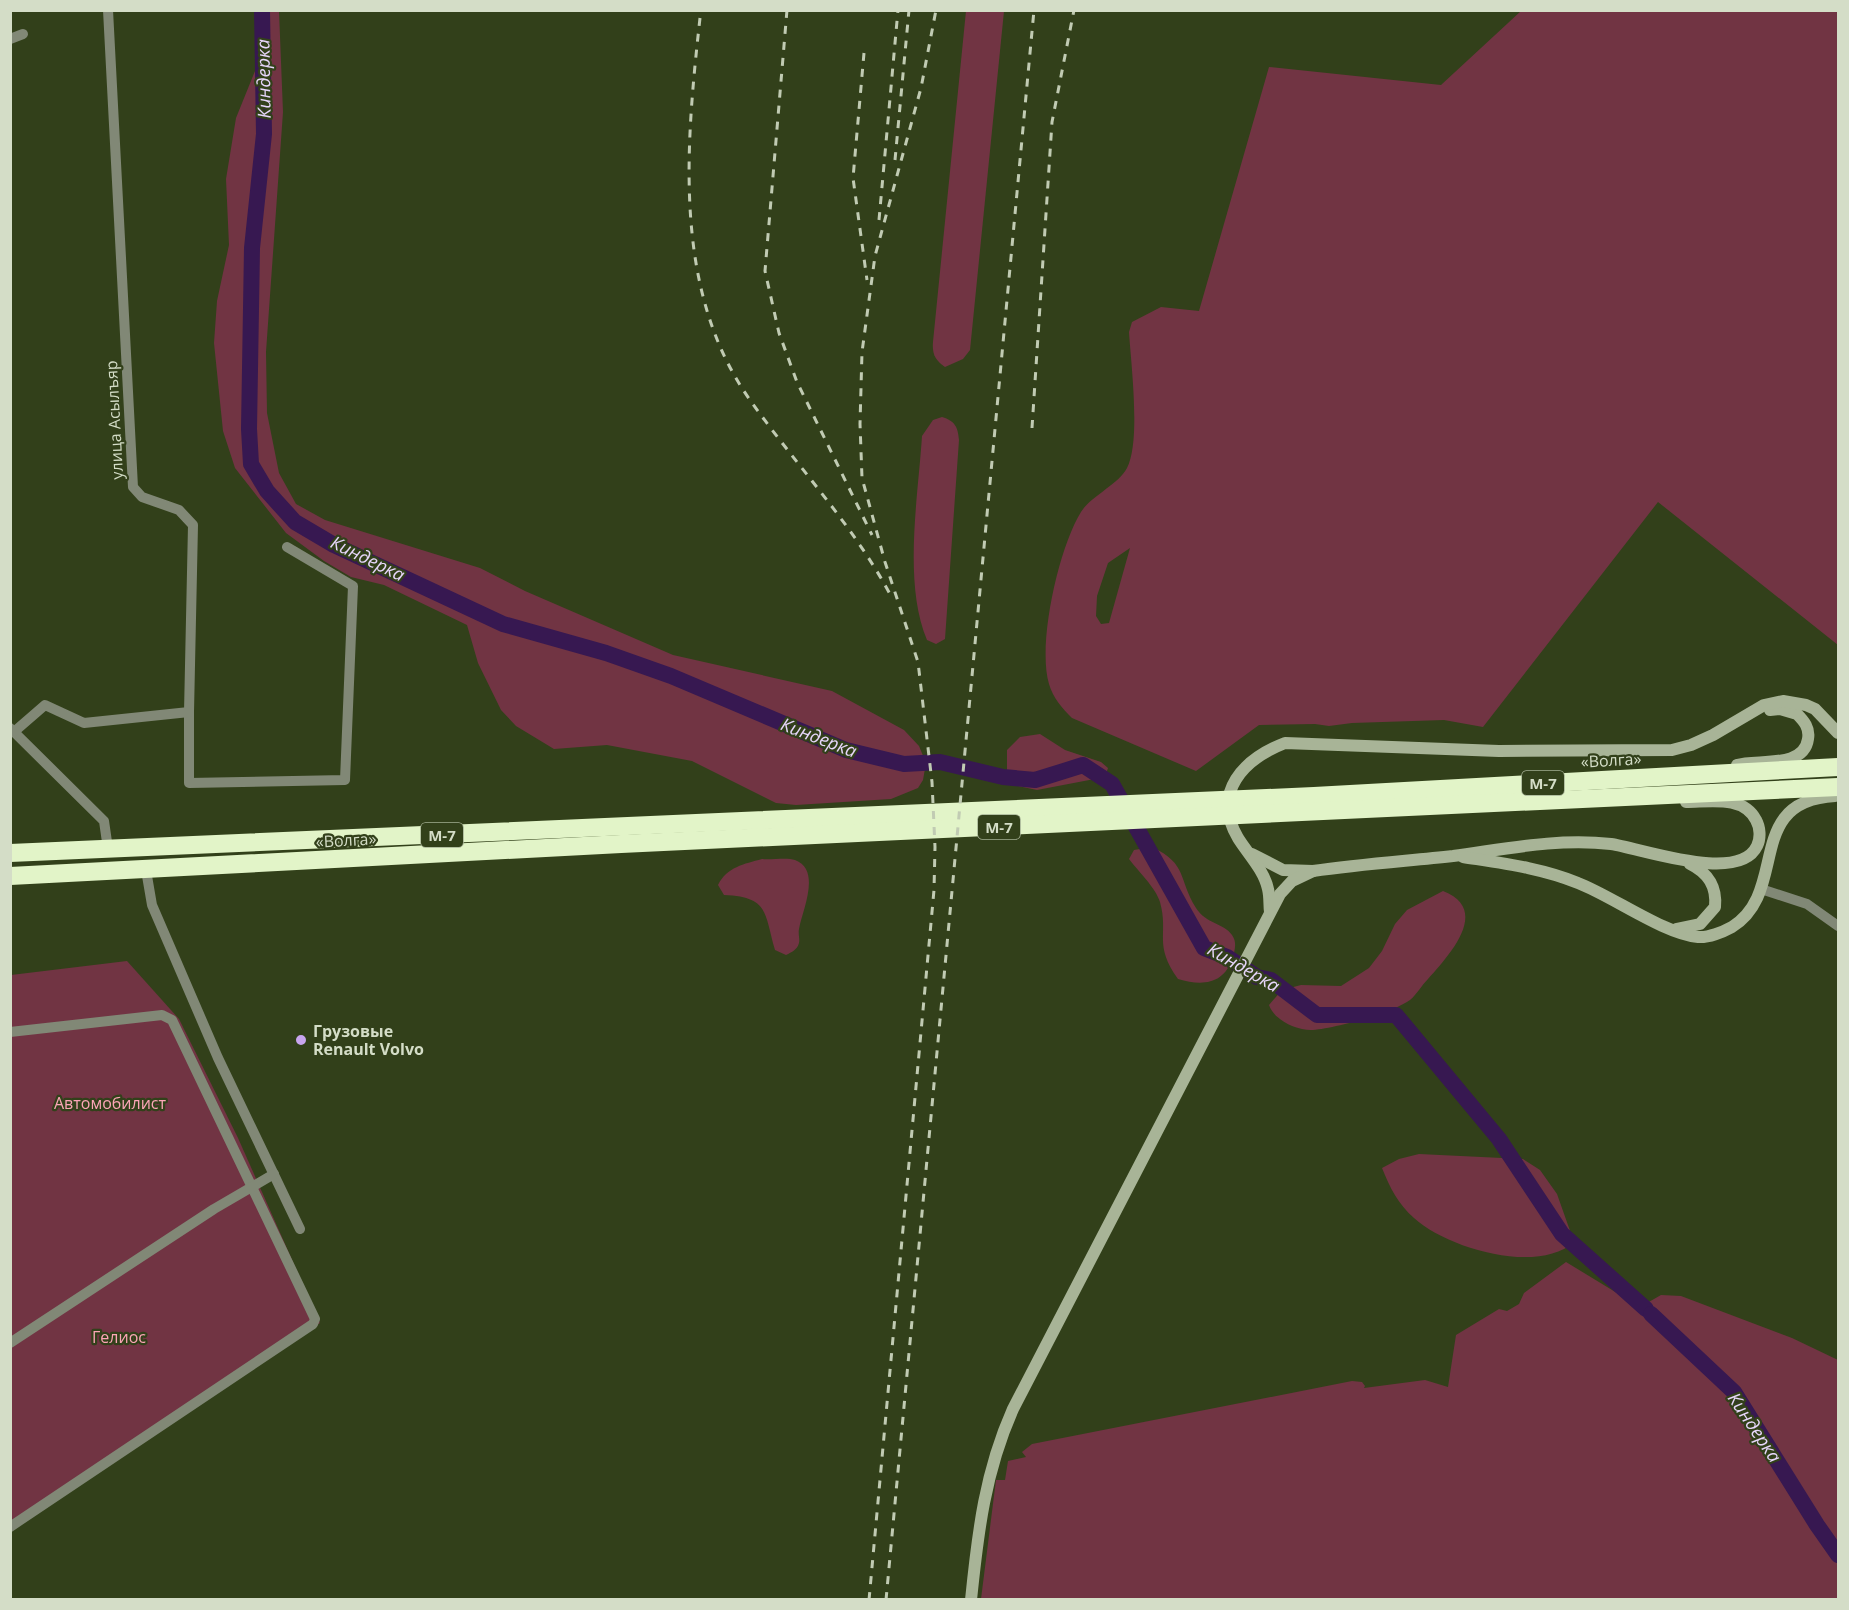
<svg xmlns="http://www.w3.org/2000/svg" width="1849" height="1610" font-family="'Open Sans',sans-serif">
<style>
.green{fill:#713443;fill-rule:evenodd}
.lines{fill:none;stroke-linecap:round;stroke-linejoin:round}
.river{stroke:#371851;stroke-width:16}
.street{stroke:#818876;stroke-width:10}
.secondary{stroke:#a8b497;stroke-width:12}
.highway{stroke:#e2f4c8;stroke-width:18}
.rail{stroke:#c1cbb3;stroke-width:3;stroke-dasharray:8 8;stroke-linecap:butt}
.poi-dot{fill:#c8a5ee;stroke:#32401a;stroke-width:2}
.labels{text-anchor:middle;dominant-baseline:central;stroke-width:4.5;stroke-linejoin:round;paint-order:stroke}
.shield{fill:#32401a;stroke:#a3ae93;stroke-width:1.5}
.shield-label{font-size:15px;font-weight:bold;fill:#d4ddc7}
.street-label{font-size:16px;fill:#d4ddc7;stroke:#32401a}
.poi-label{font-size:16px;font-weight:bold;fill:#d4ddc7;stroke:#32401a;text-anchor:start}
.park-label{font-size:16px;fill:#fca5b7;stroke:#32401a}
.water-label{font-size:18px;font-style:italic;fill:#e7d6fb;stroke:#32401a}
</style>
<rect width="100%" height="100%" fill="#32401a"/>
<g class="green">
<path d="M 256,11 L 279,11 L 283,112 L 266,352 L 267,413 L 279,473 L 296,504 L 325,520 L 480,568 L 525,591 L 673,655 L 832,691 L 904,730 L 919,746 L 926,763 L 923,780 L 918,788 L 891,799 L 796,805 L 776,803 L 692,761 L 607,745 L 554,749 L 516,726 L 501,710 L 478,663 L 467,625 L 384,585 L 351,577 L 324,561 L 286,533 L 235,468 L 223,431 L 214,343 L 217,301 L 229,245 L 226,179 L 236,118 L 255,71 Z"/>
<path d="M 966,11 L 1004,11 L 970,350 L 963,359 L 945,367 C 935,360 932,354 933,342 Z"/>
<path d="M 1521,11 L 1838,11 L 1838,645 L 1658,502 L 1483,727 L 1444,720 L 1352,723 L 1329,726 L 1315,724 L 1259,725 L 1196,771 L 1072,718 C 1062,708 1053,698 1049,684 C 1037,644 1059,547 1081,512 C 1091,496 1119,484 1127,468 C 1141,441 1131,364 1129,332 L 1132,322 L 1161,307 L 1199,311 L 1269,67 L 1441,85 ZM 1130,548 L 1109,623 L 1101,624 L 1096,616 L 1097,596 L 1108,563 Z"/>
<path d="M 942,417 C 955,421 958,427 959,440 L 945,639 L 936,644 L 927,640 C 903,583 918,498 922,436 L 933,420 Z"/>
<path d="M 1040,734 L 1065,750 L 1101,762 L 1108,768 L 1105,777 L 1037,790 L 1018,786 L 1007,770 L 1007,750 L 1020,737 Z"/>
<path d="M 1152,847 C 1188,864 1178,879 1196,908 C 1206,924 1224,923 1232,935 C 1237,942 1235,949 1233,957 C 1224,985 1202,986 1178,979 C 1153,944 1169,935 1160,902 C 1156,888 1138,871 1129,859 L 1134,850 Z"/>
<path d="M 762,859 C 772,860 787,857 795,860 C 822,870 802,911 799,929 C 798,934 800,939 799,943 C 797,950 792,952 786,955 L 775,950 C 764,912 769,897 724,895 L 718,885 C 727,867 744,864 762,859 Z"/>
<path d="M 1443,891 C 1492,910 1448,956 1428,979 C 1422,985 1416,995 1410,1000 C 1392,1013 1336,1028 1313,1030 C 1297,1031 1274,1020 1269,1005 L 1282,990 L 1301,985 L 1341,986 L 1369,968 L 1382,951 L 1395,924 L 1407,910 Z"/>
<path d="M 127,961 L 179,1019 L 238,1138 L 320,1323 L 11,1531 L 11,975 Z"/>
<path d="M 1419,1154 L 1523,1159 L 1540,1170 L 1557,1194 L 1574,1242 C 1537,1275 1447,1248 1414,1218 C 1398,1204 1390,1188 1382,1168 L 1399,1159 Z"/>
<path d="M 1566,1262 L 1640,1307 L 1661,1295 L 1681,1296 L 1792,1338 L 1838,1360 L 1838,1599 L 981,1599 L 996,1480 L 1005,1480 L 1008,1461 L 1026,1457 L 1022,1452 L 1032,1444 L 1352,1381 L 1362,1382 L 1365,1386 L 1364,1388 L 1425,1380 L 1448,1387 L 1456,1335 L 1499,1309 L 1507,1311 L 1519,1304 L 1524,1293 Z"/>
</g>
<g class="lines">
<g class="river">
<path d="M 262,10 L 264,134 L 252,248 L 249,429 L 251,464 L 267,491 L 295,522 L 334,545 L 503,624 L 606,653 L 671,676 L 846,750 L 904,764 L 940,762 L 1003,777 L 1035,780 L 1083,765 L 1112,784 L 1204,948 L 1227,957 L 1257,977 L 1271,980 L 1317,1015 L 1396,1015 L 1499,1139 L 1562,1234 L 1646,1309"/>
<path d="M 1651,1314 L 1734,1392 L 1817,1525 L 1838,1555"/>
</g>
<g class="street">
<path d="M 10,39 L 23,34"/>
<path d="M 189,712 L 189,783 L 345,780 L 353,586 L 287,547"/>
<path d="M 10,728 L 104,821 L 108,849"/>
<path d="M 15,731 L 45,705 L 84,723 L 189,712 L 193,525 L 179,510 L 142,497 L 133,487 L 108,10"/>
<path d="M 146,870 L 152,905 L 218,1058 L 300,1229"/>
<path d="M 1761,889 L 1807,904 L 1838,926"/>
<path d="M 10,1032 L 162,1015 L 172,1020 L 315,1319 L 313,1324 L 10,1527"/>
<path d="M 10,1343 L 214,1209 L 274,1174"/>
</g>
<g class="secondary">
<path d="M 1737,765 C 1757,759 1804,769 1808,739 C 1810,728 1804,721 1797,714 L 1780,709 L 1770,710"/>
<path d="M 1252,854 L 1283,870 L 1313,871 C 1360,864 1407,861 1453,856 C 1506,849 1557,838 1611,844 C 1644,849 1739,884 1757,846 C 1761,838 1760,827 1756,820 C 1743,795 1710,802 1686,802"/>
<path d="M 1463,857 C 1501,863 1542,868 1578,883 C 1612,896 1664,934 1698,937 C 1708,938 1723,932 1732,927 C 1790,891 1743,801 1835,796"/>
<path d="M 1270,912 C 1269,905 1270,897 1268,889 C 1264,870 1248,854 1238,838 C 1211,792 1244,759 1285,743 L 1499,751 L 1672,750 L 1691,745 L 1713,735 L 1764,705 L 1783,701 L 1806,705 L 1815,709 L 1838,733"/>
<path d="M 1676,929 L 1700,924 L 1715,907 C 1717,886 1708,873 1690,864"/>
<path d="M 971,1600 C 978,1531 985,1472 1013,1409 L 1280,894 L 1292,881 L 1313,871"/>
</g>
<g class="highway">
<path d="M 10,853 L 1314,796 L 1838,767"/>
<path d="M 10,876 L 621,844 L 1838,787"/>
</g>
<g class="rail">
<path d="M 787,10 L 765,271 L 779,333 L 797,382 L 872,535"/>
<path d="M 700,18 C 686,145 672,290 750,400 C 796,465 854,526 891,596"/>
<path d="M 864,53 L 853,178 L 867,280"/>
<path d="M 895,160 L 909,10"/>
<path d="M 879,220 L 898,10"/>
<path d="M 1032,428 L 1052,122 L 1074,10"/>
<path d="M 869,1600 L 934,890 L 935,847 L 932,782 L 918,662 L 885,562 L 862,478 L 860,424 L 862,352 L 875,256 L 921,88 L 936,10"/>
<path d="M 886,1600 L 1034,10"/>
</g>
</g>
<circle class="poi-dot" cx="301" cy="1040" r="6"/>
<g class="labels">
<g class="shield">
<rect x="1522" y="771" width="42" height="24" rx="4.5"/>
<rect x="978" y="815" width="42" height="24" rx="4.5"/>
<rect x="421" y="823" width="42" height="24" rx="4.5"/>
</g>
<g class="shield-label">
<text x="1543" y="783">М-7</text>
<text x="999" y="827">М-7</text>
<text x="442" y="835">М-7</text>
</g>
<g class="street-label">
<text transform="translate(114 420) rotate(-93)">улица Асылъяр</text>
<text transform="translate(1611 760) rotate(-3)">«Волга»</text>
<text transform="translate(346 840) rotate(-3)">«Волга»</text>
</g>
<g class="poi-label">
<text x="313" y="1031">Грузовые<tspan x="313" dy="18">Renault Volvo</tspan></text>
</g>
<g class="park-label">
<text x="110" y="1103">Автомобилист</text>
<text x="119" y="1337">Гелиос</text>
</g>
<g class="water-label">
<text transform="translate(263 79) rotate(-91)">Киндерка</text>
<text transform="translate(368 558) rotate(26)">Киндерка</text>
<text transform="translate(819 737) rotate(21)">Киндерка</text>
<text transform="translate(1244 967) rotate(30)">Киндерка</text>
<text transform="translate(1755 1427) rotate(56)">Киндерка</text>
</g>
</g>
<rect width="1849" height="1610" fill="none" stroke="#d4ddc7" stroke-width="24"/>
</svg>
